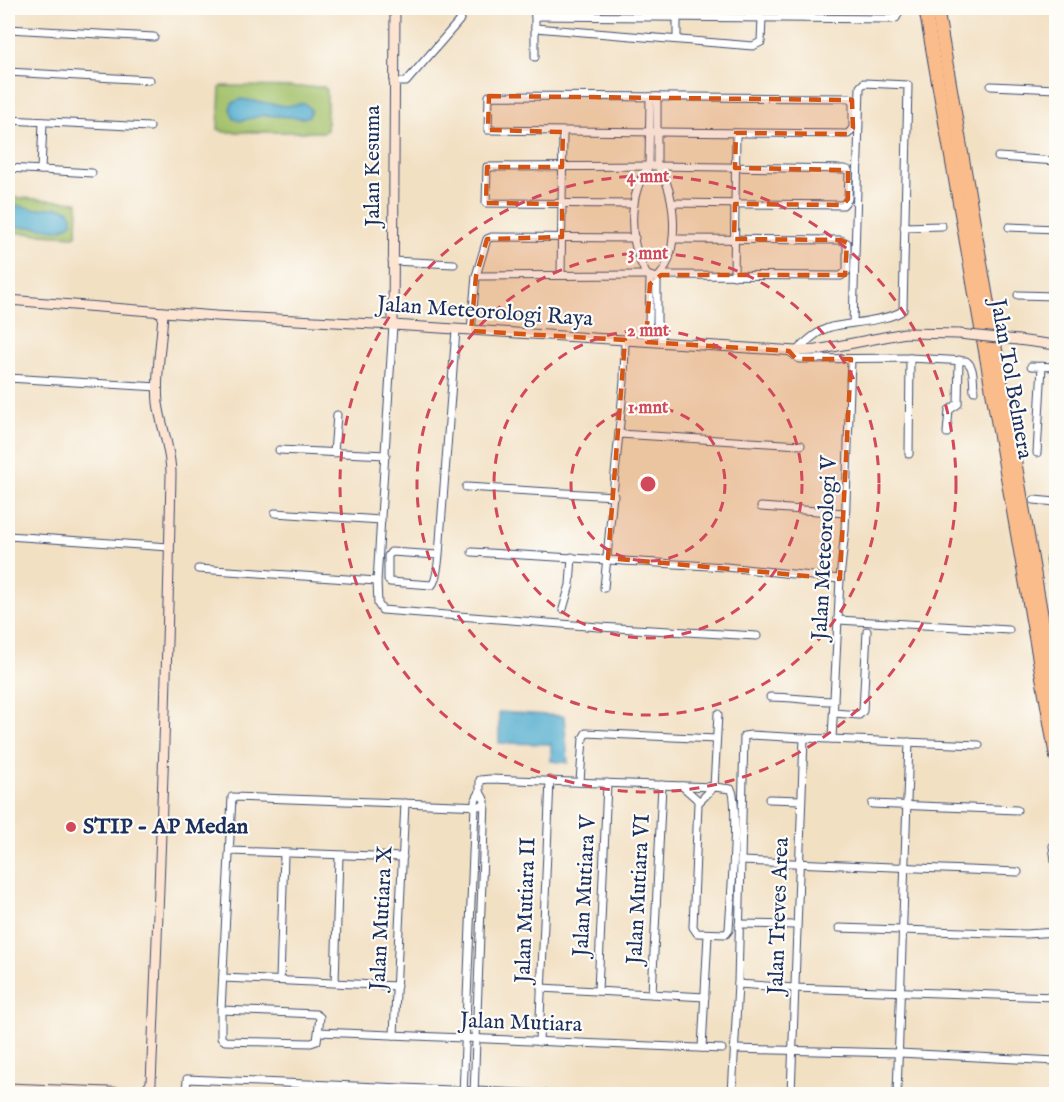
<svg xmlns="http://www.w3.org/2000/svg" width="1064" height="1102" font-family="'IM FELL English',serif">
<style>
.green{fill:#a0bf66;stroke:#5e7762;stroke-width:1.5}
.water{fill:#4faccd;stroke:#356e96;stroke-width:1.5}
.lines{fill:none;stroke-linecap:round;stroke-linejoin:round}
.street-casing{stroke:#3b4a6d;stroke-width:9}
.secondary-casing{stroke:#3b4a6d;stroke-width:11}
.highway-casing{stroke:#3b4a6d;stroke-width:14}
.street{stroke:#fff;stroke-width:7}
.secondary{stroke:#fde4d1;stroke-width:9}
.highway{stroke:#fabc8b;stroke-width:12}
.secondary-bridge-casing{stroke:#3b4a6d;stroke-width:11;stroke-linecap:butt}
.secondary-bridge{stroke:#fde4d1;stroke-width:9}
.marked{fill:#d45514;fill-opacity:0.2;stroke:#d45514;stroke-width:4.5;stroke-dasharray:12 8;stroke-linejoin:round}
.ring{fill:none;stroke:#d1495b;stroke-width:3;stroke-dasharray:10 8}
.poi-dot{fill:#d1495b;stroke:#fdfcf7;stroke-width:2}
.labels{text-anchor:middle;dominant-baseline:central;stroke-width:4.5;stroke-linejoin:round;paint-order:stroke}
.street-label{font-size:22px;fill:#1b2f5e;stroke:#fdfcf7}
.poi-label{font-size:22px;font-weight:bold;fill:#1b2f5e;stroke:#fdfcf7;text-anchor:start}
.centre{fill:#d1495b;stroke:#fdfcf7;stroke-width:3}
.ring-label{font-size:18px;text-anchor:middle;font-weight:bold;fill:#d1495b;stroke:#fdfcf7;stroke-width:4.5;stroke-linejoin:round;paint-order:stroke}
</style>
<rect width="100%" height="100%" fill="#fdfcf7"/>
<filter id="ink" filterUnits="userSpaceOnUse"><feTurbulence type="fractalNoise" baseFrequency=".0167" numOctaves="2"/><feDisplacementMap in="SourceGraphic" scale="12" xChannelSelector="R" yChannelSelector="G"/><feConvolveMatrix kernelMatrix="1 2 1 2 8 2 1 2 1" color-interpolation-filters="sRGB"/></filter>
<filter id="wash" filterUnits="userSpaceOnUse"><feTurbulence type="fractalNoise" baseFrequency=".008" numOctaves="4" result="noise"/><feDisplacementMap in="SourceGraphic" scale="24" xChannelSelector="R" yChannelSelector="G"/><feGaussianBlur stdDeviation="1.35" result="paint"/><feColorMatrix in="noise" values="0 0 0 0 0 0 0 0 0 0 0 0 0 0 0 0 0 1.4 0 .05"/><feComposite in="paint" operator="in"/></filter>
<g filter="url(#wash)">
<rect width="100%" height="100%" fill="#f2e0c3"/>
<g class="green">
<path d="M 223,86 L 324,87 L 327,90 L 327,130 L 323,132 L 224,132 L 218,129 L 220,88 Z"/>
<path d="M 8,197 L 77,202 L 78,203 L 77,233 L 75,236 L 8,232 Z"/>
</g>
<g class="water">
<path d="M 241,99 L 286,106 L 305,103 L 311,110 L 309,116 L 304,118 L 264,115 L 240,121 L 234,119 L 230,109 L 232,103 Z"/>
<path d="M 8,203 C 16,205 27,208 36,209 C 48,209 75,200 72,223 L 62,229 L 57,230 L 35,227 L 8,227 Z"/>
<path d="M 499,712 L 564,716 L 568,763 L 551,761 L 551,744 L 499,743 Z"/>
</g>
</g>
<g filter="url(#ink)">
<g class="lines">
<defs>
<g id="street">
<path d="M 535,16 L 892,19 L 896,18 L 898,14 L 898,8"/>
<path d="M 535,28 L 753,46 L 761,42 L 762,18"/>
<path d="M 8,29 L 154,37"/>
<path d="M 677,38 L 677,8"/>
<path d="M 535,57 L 535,8"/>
<path d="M 8,72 L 150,80"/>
<path d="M 393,82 L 406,82 L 459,21 L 465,8"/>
<path d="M 991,86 L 1056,89"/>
<path d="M 489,96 L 850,98 L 853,102 L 853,128 L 848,134 L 488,130 Z"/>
<path d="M 650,97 L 649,166 C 627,196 628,243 647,275 L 657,278 C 681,258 677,188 657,166 L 657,97"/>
<path d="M 8,120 L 150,127"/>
<path d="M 998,157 L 1056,161"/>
<path d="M 8,168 L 92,173"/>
<path d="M 41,170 L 43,122"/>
<path d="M 634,204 L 486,203 L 487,167 L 657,166 L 844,169 L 848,170 L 849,173 L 848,199 L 843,205 L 672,203"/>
<path d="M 904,227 L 942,226"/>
<path d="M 1009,227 L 1056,229"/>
<path d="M 392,261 L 454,264"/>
<path d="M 561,275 L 563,132"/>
<path d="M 661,275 L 841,276 L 847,271 L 847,243 L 841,240 L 673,239"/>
<path d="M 476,276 L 647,275"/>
<path d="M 734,276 L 736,133"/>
<path d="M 657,278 L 657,323 L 661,328 L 661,342"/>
<path d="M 1018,295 L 1056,296"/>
<path d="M 393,325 L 377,581 L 378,604 L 382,610 L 599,627 L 757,636"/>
<path d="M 471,331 L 476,276 L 487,239 L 492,237 L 635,238"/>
<path d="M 647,342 L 647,327 L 649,322 L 650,278"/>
<path d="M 789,351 L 799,359 L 910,358 L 966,361 C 975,367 973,381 974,391"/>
<path d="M 796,351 C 806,342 817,331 831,327 C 847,323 893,320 903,310 L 908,85 L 864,83 L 860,87 L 853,323"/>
<path d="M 1031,366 L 1056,367"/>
<path d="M 8,378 L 158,387"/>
<path d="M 947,433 L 949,410 L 958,404 L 959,360"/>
<path d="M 619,434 L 801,445"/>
<path d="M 279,450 L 386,455"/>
<path d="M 334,453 L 337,415"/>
<path d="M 1037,453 L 1042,366"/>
<path d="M 909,454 L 910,358"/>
<path d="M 466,487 L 614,496"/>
<path d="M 1034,500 L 1056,502"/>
<path d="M 761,507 L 845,513"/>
<path d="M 275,513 L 381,520"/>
<path d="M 8,536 L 169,547"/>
<path d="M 472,552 L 726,567 L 840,579"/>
<path d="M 438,555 L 391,552 L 388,556 L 388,580 L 390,582 L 432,585 C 439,578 440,538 441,526 L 456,330"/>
<path d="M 1050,558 L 1056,594"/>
<path d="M 198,569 L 377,581"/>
<path d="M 604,588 L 624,381 L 625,340"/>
<path d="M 563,609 L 570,585 L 572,557"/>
<path d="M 838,620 L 1009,630"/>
<path d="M 770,697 C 792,697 812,701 834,701"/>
<path d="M 834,713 L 859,715 L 863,711 L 867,631"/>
<path d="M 832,739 L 840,579 L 845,530 L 851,359"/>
<path d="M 580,782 L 583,738 L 586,733 L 716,739"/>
<path d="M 682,786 L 699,801"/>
<path d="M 714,787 L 718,714"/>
<path d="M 769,799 L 801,800"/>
<path d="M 872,804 L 1017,810"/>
<path d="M 1053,846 L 1056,867"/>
<path d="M 230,851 L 403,857"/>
<path d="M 741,861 L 1018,872"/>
<path d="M 739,924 L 796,925"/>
<path d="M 839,928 L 1026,934 L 1056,932"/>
<path d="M 223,978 L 397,986"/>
<path d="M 280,980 L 284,854"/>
<path d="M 335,982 L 339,856"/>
<path d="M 738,984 L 794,988 L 1056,997"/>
<path d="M 541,988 L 705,997"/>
<path d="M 598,991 L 607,783"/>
<path d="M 652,994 L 662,785"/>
<path d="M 221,1010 L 316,1014 L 320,1017 L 317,1041 L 311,1043 L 225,1041 L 221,1038 L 221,1010 L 232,797 L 484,806"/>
<path d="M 319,1032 L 722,1049"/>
<path d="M 394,1035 L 405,803"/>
<path d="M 539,1042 L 550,780"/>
<path d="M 702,1048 L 708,935"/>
<path d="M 734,1049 L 899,1053 L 1056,1061"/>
<path d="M 158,1094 L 179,1094"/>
<path d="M 186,1094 L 187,1079 L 546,1094"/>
<path d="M 463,1094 L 475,806 L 475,801 L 480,792"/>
<path d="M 474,1094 L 485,801 L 480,792 L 480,780 L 490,779 L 714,787 L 731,789 C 740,800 730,908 729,930 L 726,934 L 697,933 L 693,927 L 698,803 L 714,787"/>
<path d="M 732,1094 L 738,984 L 744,736 L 751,735 L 804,738 L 979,745"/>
<path d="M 791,1094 L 804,738"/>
<path d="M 897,1094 L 909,742"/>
</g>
<g id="secondary">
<path d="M 8,300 L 216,316 L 393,325 L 796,351 L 817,350 L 905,333 L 959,334"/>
<path d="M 393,325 L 395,8"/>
<path d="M 1018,340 L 1056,345"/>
<path d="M 8,1088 L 158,1094"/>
<path d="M 144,1094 L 151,1083 C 160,880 167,677 171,474 C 171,450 161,426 158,403 C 155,375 162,341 163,312"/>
</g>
<g id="highway">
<path d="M 925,8 L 1056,757"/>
<path d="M 937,8 L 1056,698"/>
</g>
</defs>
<use href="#street" class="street-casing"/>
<use href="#secondary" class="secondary-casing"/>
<use href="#highway" class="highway-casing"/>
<use href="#street" class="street"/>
<use href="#secondary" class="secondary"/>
<use href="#highway" class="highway"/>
<defs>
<path id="secondary-bridge" d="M 959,334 L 1018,340"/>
</defs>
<use href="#secondary-bridge" class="secondary-bridge-casing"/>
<use href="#secondary-bridge" class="secondary-bridge"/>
</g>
</g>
<path class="marked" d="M 489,96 L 852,100 L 853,128 L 848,134 L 736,133 L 735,168 L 848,170 L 848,199 L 843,205 L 735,204 L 734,239 L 841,240 L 847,243 L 845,275 L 661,275 L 650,284 L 647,327 L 647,342 L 789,351 L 796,359 L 851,359 L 840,579 L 608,558 L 625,340 L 471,331 L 476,276 L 487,239 L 562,237 L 562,204 L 486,203 L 487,167 L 562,167 L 563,132 L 488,130 Z"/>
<g class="ring">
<circle cx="648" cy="484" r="77"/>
<circle cx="648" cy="484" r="154"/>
<circle cx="648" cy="484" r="231"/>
<circle cx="648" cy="484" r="308"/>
</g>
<circle class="poi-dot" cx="71" cy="827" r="6"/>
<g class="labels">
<g class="street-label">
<text transform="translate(373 166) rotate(-90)">Jalan Kesuma</text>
<text transform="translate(485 312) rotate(4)">Jalan Meteorologi Raya</text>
<text transform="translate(1011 379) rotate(80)">Jalan Tol Belmera</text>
<text transform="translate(825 548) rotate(-87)">Jalan Meteorologi V</text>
<text transform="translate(585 886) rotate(-87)">Jalan Mutiara V</text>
<text transform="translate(639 889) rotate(-87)">Jalan Mutiara VI</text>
<text transform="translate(526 910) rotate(-88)">Jalan Mutiara II</text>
<text transform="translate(779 916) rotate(-88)">Jalan Treves Area</text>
<text transform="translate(382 918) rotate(-87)">Jalan Mutiara X</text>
<text transform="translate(521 1023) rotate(2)">Jalan Mutiara</text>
</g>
<g class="poi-label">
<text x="83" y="827">STIP - AP Medan</text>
</g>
</g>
<circle cx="648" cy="484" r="9" class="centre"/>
<g class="ring-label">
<text x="648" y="182">4 mnt</text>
<text x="648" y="259">3 mnt</text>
<text x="648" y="336">2 mnt</text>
<text x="648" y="413">1 mnt</text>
</g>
<rect width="1064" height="1102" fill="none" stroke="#fdfcf7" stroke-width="30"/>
</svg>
